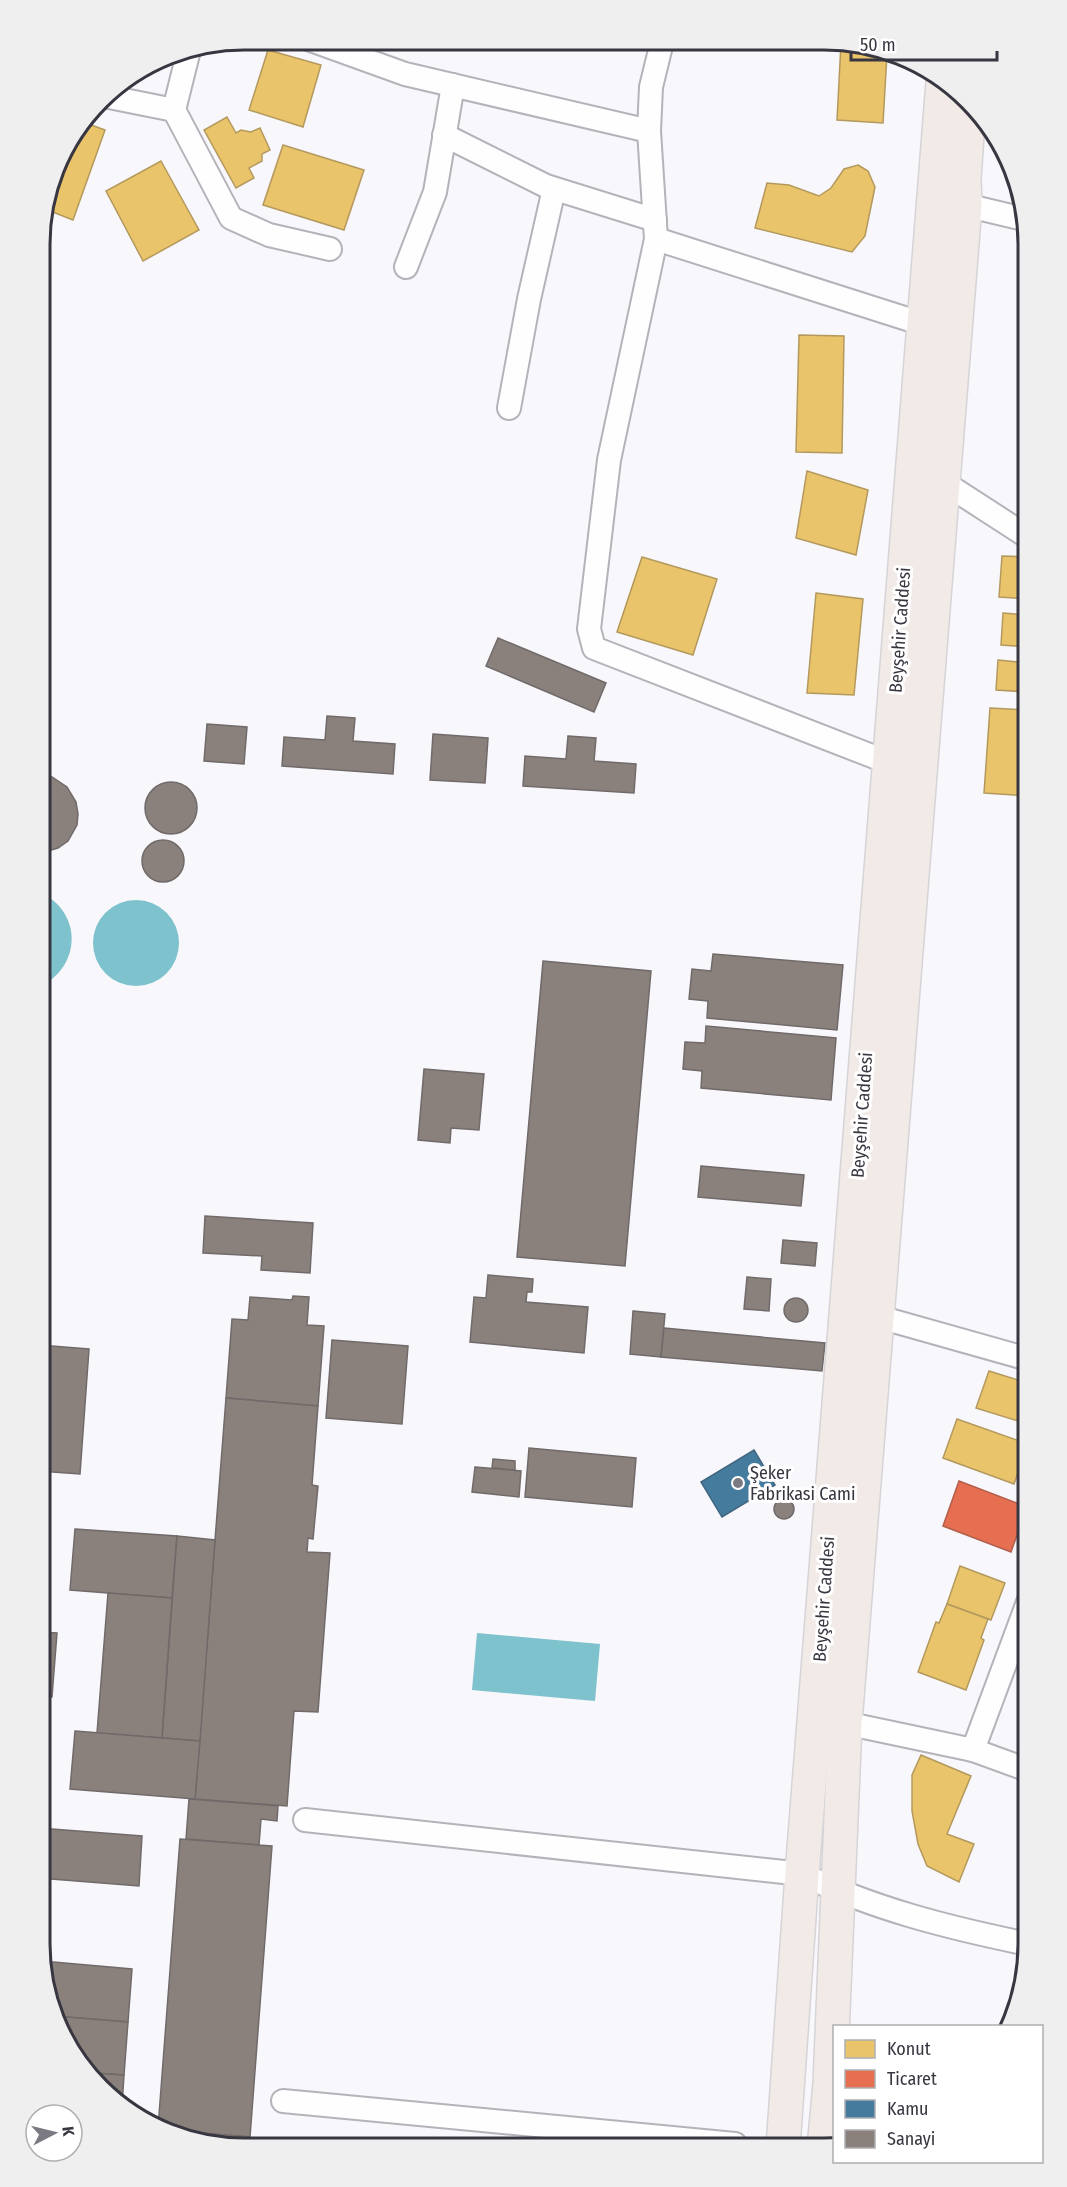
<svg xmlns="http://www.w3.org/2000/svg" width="1067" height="2187" font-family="'Fira Sans Condensed',sans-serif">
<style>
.water{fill:#7ec2cd}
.homes{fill:#e9c46a;stroke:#b4995e;stroke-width:1.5}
.shops{fill:#e76f51;stroke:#b25e4c;stroke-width:1.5}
.public{fill:#457b9d;stroke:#416681;stroke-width:1.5}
.industry{fill:#8a817c;stroke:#716a6a;stroke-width:1.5}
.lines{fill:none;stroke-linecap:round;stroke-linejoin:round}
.street-casing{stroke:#b5b3ba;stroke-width:26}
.primary-casing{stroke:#d5d4d7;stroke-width:36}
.street{stroke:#fefefe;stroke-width:22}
.primary{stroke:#f2eae7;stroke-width:33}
.poi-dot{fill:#7b7a82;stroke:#fff;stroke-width:2}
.labels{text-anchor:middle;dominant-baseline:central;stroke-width:6;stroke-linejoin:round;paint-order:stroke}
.street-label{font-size:18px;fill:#383641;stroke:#fff}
.poi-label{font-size:18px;fill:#383641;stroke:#fff;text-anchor:start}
.rim{fill:none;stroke:#383641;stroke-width:3}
</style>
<rect width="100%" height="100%" fill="#f8f7fb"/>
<g class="water">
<path d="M 39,892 C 83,911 82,967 39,987 Z"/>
<circle cx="136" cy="943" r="43"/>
<path d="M 477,1633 L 600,1644 L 595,1701 L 472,1690 Z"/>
</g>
<g class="homes">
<path d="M 841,43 L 863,43 L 887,54 L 883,123 L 837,120 Z"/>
<path d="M 268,50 L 321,65 L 303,127 L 249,110 Z"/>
<path d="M 227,117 L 236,133 L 241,130 L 251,132 L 260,128 L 270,150 L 262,154 L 262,161 L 249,168 L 254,178 L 236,188 L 204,130 Z"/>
<path d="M 83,122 L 105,130 L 73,220 L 45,209 L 60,153 Z"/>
<path d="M 283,145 L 364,170 L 344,230 L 263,205 Z"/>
<path d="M 161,161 L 199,230 L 143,261 L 106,191 Z"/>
<path d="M 858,165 L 868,171 L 875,187 L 865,236 L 852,252 L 755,228 L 767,183 L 789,185 L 819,196 L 831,188 L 844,169 Z"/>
<path d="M 799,335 L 844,336 L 842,453 L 796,452 Z"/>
<path d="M 807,471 L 868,490 L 856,555 L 796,538 Z"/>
<path d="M 1002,556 L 1028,557 L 1028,599 L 999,597 Z"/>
<path d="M 642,557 L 717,579 L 693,655 L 617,632 Z"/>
<path d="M 816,593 L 863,599 L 854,695 L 807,693 Z"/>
<path d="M 1003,613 L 1028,615 L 1028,647 L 1001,645 Z"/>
<path d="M 998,660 L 1028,663 L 1028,692 L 996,690 Z"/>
<path d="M 990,708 L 1028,710 L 1027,796 L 984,793 Z"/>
<path d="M 989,1371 L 1028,1383 L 1028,1424 L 976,1408 Z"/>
<path d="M 957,1419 L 1028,1444 L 1014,1484 L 943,1458 Z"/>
<path d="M 960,1566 L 1005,1583 L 991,1620 L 947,1604 Z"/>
<path d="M 947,1604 L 988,1619 L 981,1638 L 984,1640 L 966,1690 L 918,1672 L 936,1622 L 939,1623 Z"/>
<path d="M 921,1755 L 971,1776 L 947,1834 L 974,1844 L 959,1882 L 927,1866 L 918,1844 L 912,1811 L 912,1775 Z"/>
</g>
<path class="shops" d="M 959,1481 L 1027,1507 L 1011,1552 L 943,1526 Z"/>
<path class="public" d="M 754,1450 L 775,1485 L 722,1517 L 701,1482 Z"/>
<g class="industry">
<path d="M 498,638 L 606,683 L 594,712 L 486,666 Z"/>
<path d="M 327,716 L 355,718 L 353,741 L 395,744 L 393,774 L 282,766 L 284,737 L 325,740 Z"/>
<path d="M 207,724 L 247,727 L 244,764 L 204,761 Z"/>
<path d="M 433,734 L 488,738 L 485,783 L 430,780 Z"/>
<path d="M 568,736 L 596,738 L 594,761 L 636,764 L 634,793 L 523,786 L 525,756 L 566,759 Z"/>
<path d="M 39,775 L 52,777 L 67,787 L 76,802 L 78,814 L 77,825 L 68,841 L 58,848 L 41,853 L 39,853 Z"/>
<circle cx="171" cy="808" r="26"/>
<circle cx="163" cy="861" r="21"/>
<path d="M 713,954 L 843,965 L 837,1030 L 707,1018 L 708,1001 L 689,999 L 692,969 L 711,971 Z"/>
<path d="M 543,961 L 651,971 L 625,1266 L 517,1257 Z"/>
<path d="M 706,1026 L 836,1038 L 831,1100 L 701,1088 L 702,1071 L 683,1069 L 685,1042 L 705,1043 Z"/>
<path d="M 424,1069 L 484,1074 L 479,1130 L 451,1128 L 450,1143 L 418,1140 Z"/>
<path d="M 701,1166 L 804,1175 L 801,1206 L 698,1197 Z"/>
<path d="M 205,1216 L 313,1223 L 310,1273 L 261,1270 L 262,1256 L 203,1253 Z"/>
<path d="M 783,1240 L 817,1243 L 815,1266 L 781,1263 Z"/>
<path d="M 488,1275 L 533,1279 L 532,1292 L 527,1292 L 526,1302 L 588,1307 L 584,1353 L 470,1342 L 474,1297 L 486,1298 Z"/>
<path d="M 747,1277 L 771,1279 L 769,1311 L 744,1309 Z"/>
<path d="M 293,1296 L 309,1297 L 307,1325 L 324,1326 L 318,1406 L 226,1398 L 232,1319 L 248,1320 L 250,1297 L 292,1300 Z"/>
<circle cx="796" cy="1310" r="12"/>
<path d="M 633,1311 L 665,1314 L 661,1357 L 630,1354 Z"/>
<path d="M 664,1328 L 825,1343 L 822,1371 L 661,1357 Z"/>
<path d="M 332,1340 L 408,1346 L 402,1424 L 326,1418 Z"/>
<path d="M 39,1345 L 89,1349 L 80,1474 L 39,1471 Z"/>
<path d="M 226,1398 L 318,1406 L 312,1485 L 318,1486 L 313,1539 L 308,1538 L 307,1552 L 330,1553 L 318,1712 L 294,1711 L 287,1806 L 195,1799 Z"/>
<path d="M 529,1448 L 636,1458 L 632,1507 L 525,1497 Z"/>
<path d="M 493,1459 L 515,1461 L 515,1470 L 492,1468 Z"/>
<path d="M 475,1467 L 521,1471 L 519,1497 L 472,1492 Z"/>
<circle cx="784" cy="1509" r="10"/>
<path d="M 75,1529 L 177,1536 L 172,1598 L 70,1590 Z"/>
<path d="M 177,1536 L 215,1540 L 200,1741 L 162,1738 Z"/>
<path d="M 108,1593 L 172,1598 L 162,1738 L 97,1733 Z"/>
<path d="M 39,1632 L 57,1633 L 52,1697 L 39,1696 Z"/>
<path d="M 75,1731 L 200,1741 L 195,1799 L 70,1789 Z"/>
<path d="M 189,1799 L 278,1806 L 277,1821 L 261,1819 L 259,1845 L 186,1839 Z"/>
<path d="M 39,1828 L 142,1836 L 139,1886 L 39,1878 Z"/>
<path d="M 180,1839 L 272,1846 L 250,2137 L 162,2130 L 158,2128 Z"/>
<path d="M 42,1961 L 132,1969 L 128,2022 L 54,2016 L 50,2009 Z"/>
<path d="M 54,2016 L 128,2022 L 124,2075 L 92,2073 Z"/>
<path d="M 92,2073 L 124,2075 L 122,2106 L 109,2098 Z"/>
<path d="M 162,2130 L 250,2137 L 249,2146 L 216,2146 Z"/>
</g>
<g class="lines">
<defs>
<g id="street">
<path d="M 308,39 L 405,74 L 649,131"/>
<path d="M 662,42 L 651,87 L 649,131 L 656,239 L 609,460 L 589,629 L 594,648 L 890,763"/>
<path d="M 104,96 L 174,110 L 231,218 L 269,235 L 330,249"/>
<path d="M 174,110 L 189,50"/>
<path d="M 444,135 L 546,186 L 655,220"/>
<path d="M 965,205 L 1024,219"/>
<path d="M 656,239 L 923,324"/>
<path d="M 406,267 L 435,192 L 453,85"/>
<path d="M 509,408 L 529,299 L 554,189"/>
<path d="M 943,482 L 1028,537"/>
<path d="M 879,1317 L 1028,1359"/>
<path d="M 845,1723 L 973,1750 L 1028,1770"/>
<path d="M 973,1750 L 1028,1602"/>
<path d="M 305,1820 L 802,1874 C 873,1909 950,1928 1028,1944"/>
<path d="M 283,2101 L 735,2144"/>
</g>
<g id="primary">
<path d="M 783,2148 L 802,1874 L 943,82"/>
<path d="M 824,2148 L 830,2084 L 845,1723 L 965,205 L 964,179 L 969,106"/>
</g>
</defs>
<use href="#street" class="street-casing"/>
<use href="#primary" class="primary-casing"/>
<use href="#street" class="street"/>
<use href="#primary" class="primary"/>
</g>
<circle class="poi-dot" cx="738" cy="1483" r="6"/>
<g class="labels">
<g class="street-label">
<text transform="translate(900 630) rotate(-86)">Beyşehir Caddesi</text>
<text transform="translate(862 1115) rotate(-86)">Beyşehir Caddesi</text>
<text transform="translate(824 1599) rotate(-86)">Beyşehir Caddesi</text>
</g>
<g class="poi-label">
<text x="750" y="1473">Şeker<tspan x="750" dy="21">Fabrikasi Cami</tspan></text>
</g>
</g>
<path d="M0 0H1067V2187H0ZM244 50H824A194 194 0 0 1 1018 244V1944A194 194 0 0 1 824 2138H244A194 194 0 0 1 50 1944V244A194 194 0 0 1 244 50Z" fill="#efeff0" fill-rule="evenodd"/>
<path class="rim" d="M244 50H824A194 194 0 0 1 1018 244V1944A194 194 0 0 1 824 2138H244A194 194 0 0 1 50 1944V244A194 194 0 0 1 244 50Z"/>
<rect x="833" y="2025" width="210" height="138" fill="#ffffff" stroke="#afafb3" stroke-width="1.5"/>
<rect x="845" y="2040" width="30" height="18" fill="#e9c46a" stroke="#afafb3" stroke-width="1.5"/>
<text x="887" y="2055" font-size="18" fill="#383641">Konut</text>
<rect x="845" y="2070" width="30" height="18" fill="#e76f51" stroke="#afafb3" stroke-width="1.5"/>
<text x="887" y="2085" font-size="18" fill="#383641">Ticaret</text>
<rect x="845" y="2100" width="30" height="18" fill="#457b9d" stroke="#afafb3" stroke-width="1.5"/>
<text x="887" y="2115" font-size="18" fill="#383641">Kamu</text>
<rect x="845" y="2130" width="30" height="18" fill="#8a817c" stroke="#afafb3" stroke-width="1.5"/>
<text x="887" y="2145" font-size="18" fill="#383641">Sanayi</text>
<g transform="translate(54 2133) rotate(83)"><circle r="28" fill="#ffffff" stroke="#afafb3" stroke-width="1.5"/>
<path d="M0-4.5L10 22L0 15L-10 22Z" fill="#7b7a82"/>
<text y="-9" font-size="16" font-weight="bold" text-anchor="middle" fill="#383641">K</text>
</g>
<path d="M851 51v9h146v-9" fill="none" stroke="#383641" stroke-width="3"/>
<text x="860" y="51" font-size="18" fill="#383641" stroke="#ffffff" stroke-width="4.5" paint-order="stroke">50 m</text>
</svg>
